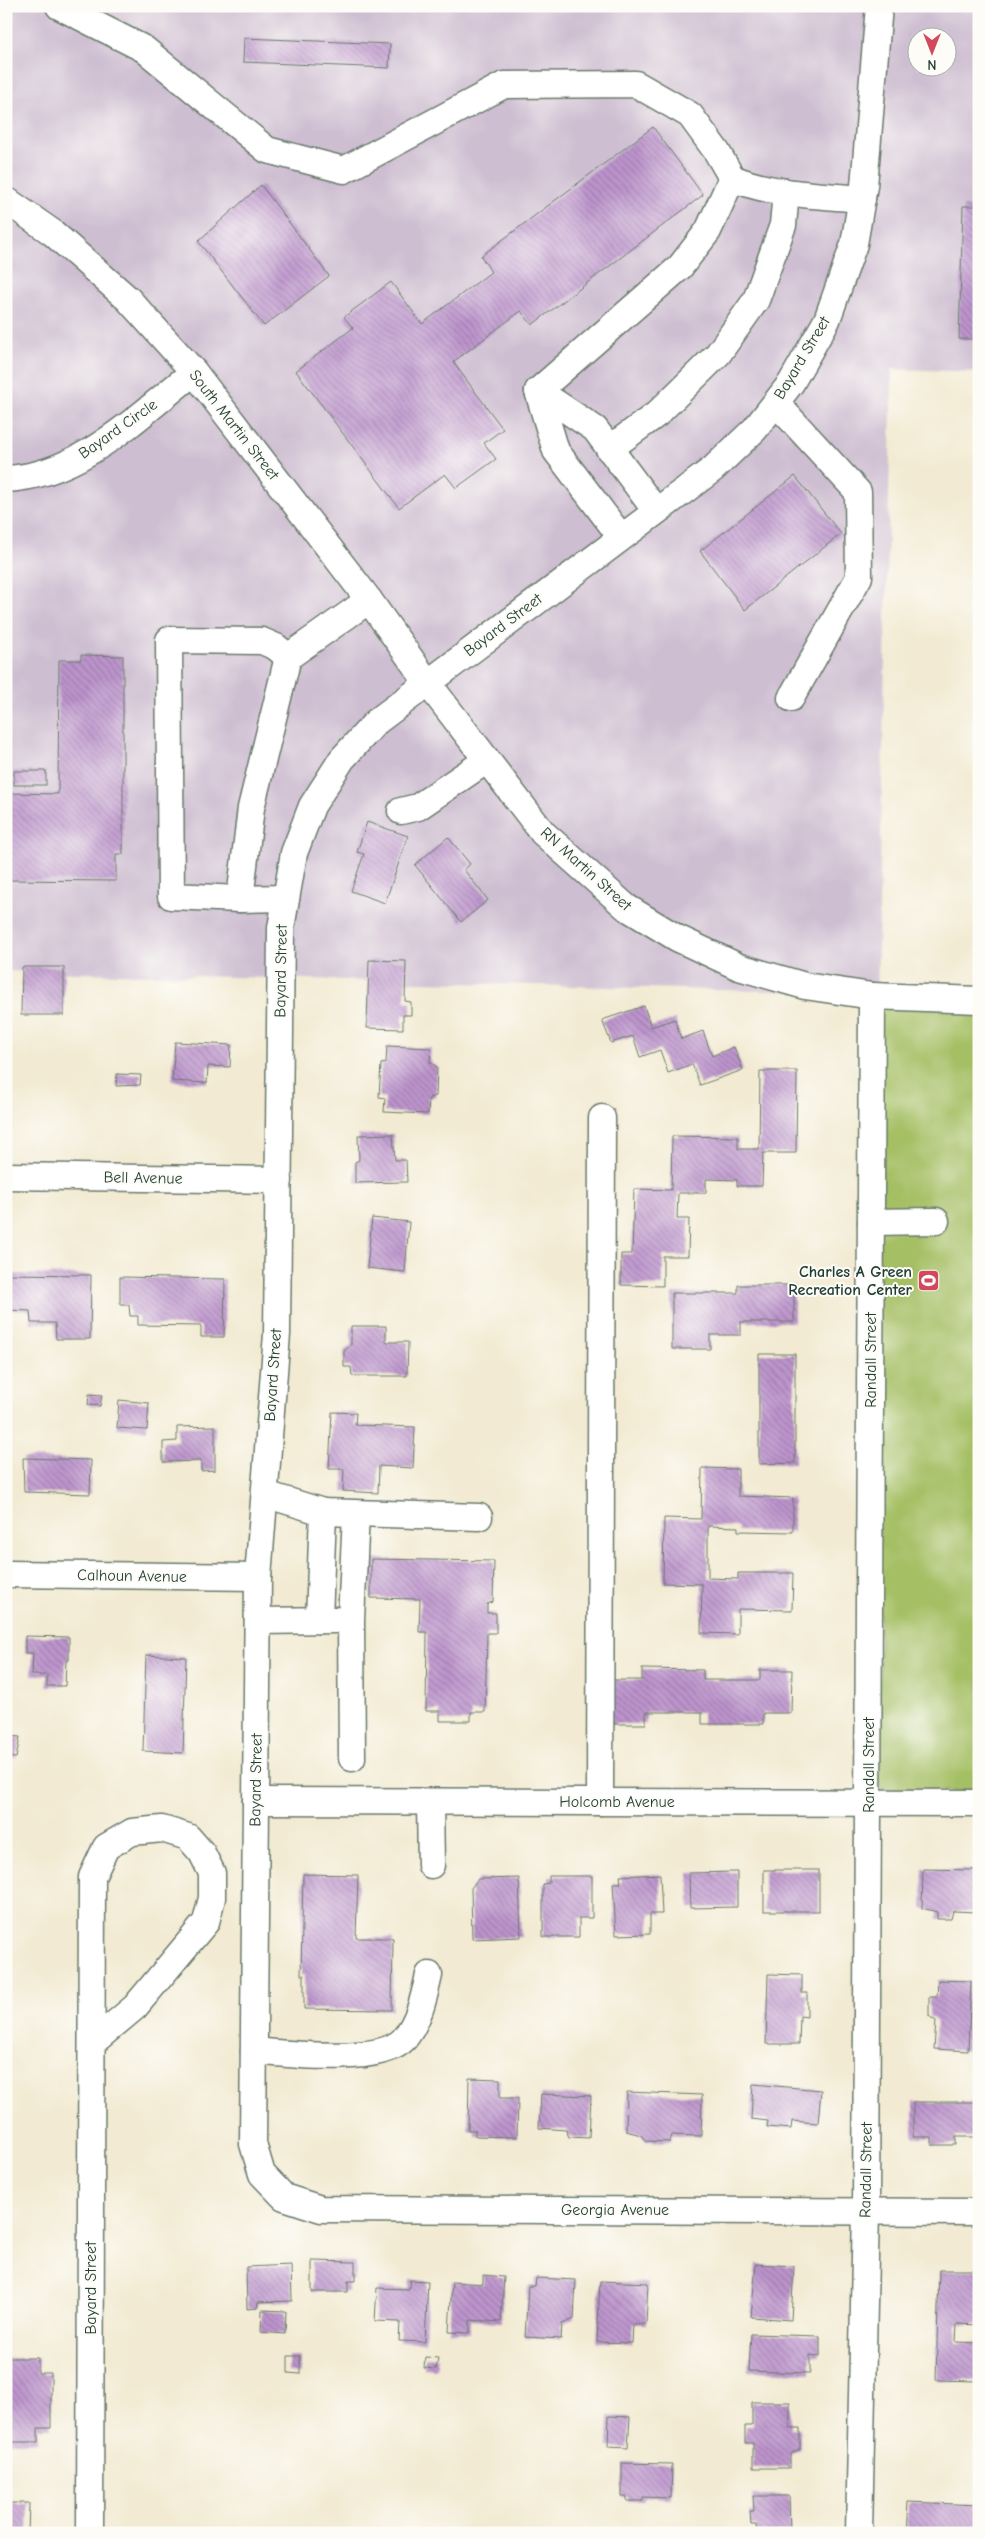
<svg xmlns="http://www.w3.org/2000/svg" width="985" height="2539" font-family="'Comic Neue',sans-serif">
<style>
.industrial{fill:#cebed1;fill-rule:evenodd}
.grass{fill:#a5bf65;stroke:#627e4c}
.building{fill:url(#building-back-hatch)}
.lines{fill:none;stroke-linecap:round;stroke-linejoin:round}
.minor-casing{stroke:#697a6b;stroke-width:29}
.minor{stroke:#fff;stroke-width:26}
.labels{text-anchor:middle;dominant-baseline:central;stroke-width:4;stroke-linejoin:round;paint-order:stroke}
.street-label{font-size:16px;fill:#1f3d34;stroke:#fdfcf7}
.poi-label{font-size:16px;font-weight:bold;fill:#1f3d34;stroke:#fdfcf7;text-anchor:end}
</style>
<defs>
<pattern id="building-back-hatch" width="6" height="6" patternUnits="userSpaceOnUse" patternTransform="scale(1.25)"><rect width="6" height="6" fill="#bd94cd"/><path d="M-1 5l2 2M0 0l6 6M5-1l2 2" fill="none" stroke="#997aa7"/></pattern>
</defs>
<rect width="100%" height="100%" fill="#fdfcf7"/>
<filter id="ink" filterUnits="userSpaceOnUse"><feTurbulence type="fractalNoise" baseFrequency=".02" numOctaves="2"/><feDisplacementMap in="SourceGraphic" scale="10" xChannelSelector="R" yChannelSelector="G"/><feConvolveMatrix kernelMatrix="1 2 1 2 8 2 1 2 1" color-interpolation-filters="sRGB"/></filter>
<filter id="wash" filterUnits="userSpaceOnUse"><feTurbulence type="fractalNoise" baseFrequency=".0096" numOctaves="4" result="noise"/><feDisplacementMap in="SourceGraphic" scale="20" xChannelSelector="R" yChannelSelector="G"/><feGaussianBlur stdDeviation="1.12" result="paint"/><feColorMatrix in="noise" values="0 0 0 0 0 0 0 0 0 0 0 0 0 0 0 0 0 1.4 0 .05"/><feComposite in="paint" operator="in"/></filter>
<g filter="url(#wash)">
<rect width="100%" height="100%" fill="#f2ead2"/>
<path class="industrial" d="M 6,6 L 979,6 L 979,372 L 892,369 L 877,994 L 6,971 ZM 918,38 L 948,38 L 948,68 L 918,68 Z"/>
<path class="grass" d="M 877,994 L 979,999 L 979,1793 L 880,1789 Z"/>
<g id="blocks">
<g class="building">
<path d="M 244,38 L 390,44 L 389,68 L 243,62 Z"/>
<path d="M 653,127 L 703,195 L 532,325 L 521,311 L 453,362 L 503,429 L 484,443 L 496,459 L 456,488 L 445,474 L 399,508 L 296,371 L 353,328 L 344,317 L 391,282 L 422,324 L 491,272 L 481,256 Z"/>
<path d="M 261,185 L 329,276 L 264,326 L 198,241 Z"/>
<path d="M 963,206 L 979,206 L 979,339 L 959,339 Z"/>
<path d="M 795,476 L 841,534 L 745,610 L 700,551 Z"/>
<path d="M 81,655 L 123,656 L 123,854 L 116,854 L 116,881 L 6,880 L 6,793 L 58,794 L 59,660 L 81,660 Z"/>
<rect x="14" y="771" width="32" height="14"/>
<path d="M 367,822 L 408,836 L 385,903 L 351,891 L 364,854 L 357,852 Z"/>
<path d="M 448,837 L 470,864 L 464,870 L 488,900 L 461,922 L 415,865 Z"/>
<path d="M 369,960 L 406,961 L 405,1001 L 411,1002 L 411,1015 L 403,1015 L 403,1029 L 367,1028 Z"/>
<path d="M 22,967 L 64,967 L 64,1015 L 21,1015 Z"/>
<path d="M 644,1006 L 651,1027 L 675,1019 L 681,1039 L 703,1031 L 712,1056 L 734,1047 L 743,1070 L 700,1085 L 692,1064 L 668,1073 L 660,1050 L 640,1057 L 633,1036 L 611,1043 L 602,1020 Z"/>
<path d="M 175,1042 L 231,1045 L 230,1067 L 208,1066 L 207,1083 L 172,1081 Z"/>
<path d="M 387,1046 L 431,1048 L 430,1062 L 437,1067 L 436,1096 L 429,1098 L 428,1114 L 384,1112 L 385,1098 L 379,1097 L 381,1064 L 386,1063 Z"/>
<path d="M 760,1071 L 797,1071 L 796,1153 L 763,1153 L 762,1186 L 737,1186 L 737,1180 L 706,1179 L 706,1193 L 678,1193 L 677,1219 L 689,1219 L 688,1256 L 663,1256 L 663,1286 L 621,1285 L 621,1254 L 632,1254 L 634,1189 L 671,1190 L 672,1136 L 738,1137 L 738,1149 L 759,1149 Z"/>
<path d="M 117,1074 L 141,1075 L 140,1085 L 116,1086 Z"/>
<path d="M 393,1134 L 395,1160 L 406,1160 L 407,1182 L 355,1183 L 355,1162 L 359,1160 L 358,1135 Z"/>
<path d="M 372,1218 L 409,1222 L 405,1272 L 367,1268 Z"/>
<path d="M 6,1274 L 91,1275 L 90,1339 L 56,1339 L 55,1323 L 31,1323 L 30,1311 L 6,1310 Z"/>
<path d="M 120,1277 L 225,1279 L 224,1337 L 201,1337 L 201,1326 L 138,1325 L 138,1316 L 130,1316 L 129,1305 L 120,1305 Z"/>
<path d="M 738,1285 L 794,1285 L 794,1322 L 741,1322 L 741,1335 L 710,1335 L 710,1349 L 672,1349 L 672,1293 L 738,1293 Z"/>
<path d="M 351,1326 L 386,1326 L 386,1342 L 408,1342 L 407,1376 L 352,1376 L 351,1367 L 344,1367 L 344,1351 L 351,1345 Z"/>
<path d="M 759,1354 L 795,1354 L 795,1463 L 759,1464 Z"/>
<path d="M 89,1394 L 102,1395 L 100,1406 L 88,1405 Z"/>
<path d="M 119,1400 L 149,1403 L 147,1430 L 117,1428 Z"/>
<path d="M 332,1412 L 356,1413 L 355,1425 L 415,1427 L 413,1468 L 379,1466 L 378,1493 L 343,1491 L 344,1469 L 329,1469 Z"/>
<path d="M 215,1426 L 215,1470 L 201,1471 L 201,1461 L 163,1462 L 163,1442 L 177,1441 L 177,1427 Z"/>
<path d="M 23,1458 L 91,1460 L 90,1494 L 24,1492 Z"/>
<path d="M 702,1468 L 738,1469 L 738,1496 L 793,1498 L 793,1532 L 738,1531 L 738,1527 L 708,1526 L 708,1578 L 738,1579 L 738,1573 L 793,1573 L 792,1610 L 738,1609 L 738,1634 L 701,1633 L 702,1584 L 663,1583 L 664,1518 L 701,1519 Z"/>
<path d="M 371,1559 L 494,1561 L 493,1602 L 487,1604 L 487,1613 L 496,1613 L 496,1633 L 487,1633 L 485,1712 L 471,1712 L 471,1721 L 440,1721 L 440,1711 L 426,1711 L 427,1632 L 419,1632 L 420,1599 L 371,1598 Z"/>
<path d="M 25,1636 L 69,1637 L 69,1660 L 66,1661 L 65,1686 L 47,1686 L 47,1675 L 32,1675 L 33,1653 L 25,1653 Z"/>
<path d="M 146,1655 L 186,1657 L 183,1753 L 143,1751 Z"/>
<path d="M 642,1669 L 703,1670 L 703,1680 L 760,1680 L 760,1670 L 792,1670 L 791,1713 L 763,1713 L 763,1724 L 702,1724 L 702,1712 L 646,1712 L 646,1724 L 611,1724 L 612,1680 L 642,1680 Z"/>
<path d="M 8,1736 L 20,1737 L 16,1758 L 6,1757 Z"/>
<path d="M 923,1869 L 977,1870 L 977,1912 L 953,1911 L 951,1919 L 937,1919 L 937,1912 L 922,1908 Z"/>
<rect x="764" y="1870" width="55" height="41"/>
<path d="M 737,1872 L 737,1907 L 690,1908 L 689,1873 Z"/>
<path d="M 303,1874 L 358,1875 L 356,1938 L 393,1938 L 392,2010 L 304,2009 L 304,1975 L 301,1975 Z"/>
<path d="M 660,1874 L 662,1914 L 650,1914 L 650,1934 L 616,1935 L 613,1883 L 621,1883 L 620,1876 Z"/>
<path d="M 549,1876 L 592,1876 L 592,1918 L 579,1918 L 579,1937 L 543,1937 L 543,1884 L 549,1883 Z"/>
<path d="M 519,1878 L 521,1937 L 472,1939 L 471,1888 L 478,1879 Z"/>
<path d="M 768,1974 L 802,1975 L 802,1993 L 807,1993 L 807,2017 L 800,2016 L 799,2044 L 766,2044 Z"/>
<path d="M 938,1980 L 971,1981 L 968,2051 L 934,2049 L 936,2021 L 929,2016 L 929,1997 L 937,1997 Z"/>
<path d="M 469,2078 L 500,2079 L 500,2098 L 518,2098 L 517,2137 L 475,2136 L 475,2130 L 468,2130 Z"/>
<path d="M 753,2084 L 821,2090 L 818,2123 L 792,2121 L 791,2129 L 767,2127 L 768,2121 L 751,2119 Z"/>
<path d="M 627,2092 L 702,2095 L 701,2136 L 672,2135 L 670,2142 L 646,2141 L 641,2135 L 626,2131 Z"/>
<path d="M 541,2094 L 591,2096 L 589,2138 L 569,2137 L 566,2130 L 539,2128 Z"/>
<path d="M 913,2102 L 979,2102 L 979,2137 L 956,2137 L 956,2145 L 932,2145 L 932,2137 L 913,2137 Z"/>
<path d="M 312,2261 L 355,2262 L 355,2281 L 348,2281 L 348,2292 L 312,2292 Z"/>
<path d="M 756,2264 L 794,2266 L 791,2320 L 751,2317 Z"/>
<path d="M 291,2265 L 292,2301 L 258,2302 L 257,2308 L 247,2309 L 246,2267 Z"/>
<path d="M 939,2270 L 979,2270 L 979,2325 L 957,2324 L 956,2342 L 979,2343 L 979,2381 L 936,2380 Z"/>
<path d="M 483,2275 L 504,2277 L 501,2322 L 470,2320 L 470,2333 L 449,2332 L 452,2282 L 483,2284 Z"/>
<path d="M 536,2278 L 576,2280 L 574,2319 L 562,2324 L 561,2339 L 525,2337 L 528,2286 L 535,2286 Z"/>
<path d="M 410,2280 L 428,2281 L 425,2342 L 399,2341 L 400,2322 L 375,2321 L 377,2288 L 409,2289 Z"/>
<path d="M 600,2281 L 648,2283 L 646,2324 L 633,2324 L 632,2343 L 597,2342 Z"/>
<path d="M 262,2310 L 286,2311 L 285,2334 L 261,2332 Z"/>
<path d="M 751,2334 L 820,2336 L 820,2356 L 810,2355 L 810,2373 L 749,2371 Z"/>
<path d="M 288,2356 L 300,2356 L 300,2374 L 288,2373 Z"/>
<path d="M 425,2357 L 438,2358 L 436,2369 L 424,2368 Z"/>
<path d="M 6,2358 L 38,2358 L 38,2373 L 51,2373 L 51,2428 L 38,2428 L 38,2442 L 6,2442 Z"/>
<path d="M 752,2402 L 790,2402 L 790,2428 L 800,2428 L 800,2449 L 790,2454 L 790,2468 L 753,2468 L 753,2443 L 745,2443 L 745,2426 L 752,2426 Z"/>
<path d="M 609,2416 L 630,2417 L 628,2448 L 608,2447 Z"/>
<path d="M 622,2463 L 672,2464 L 671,2498 L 643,2497 L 643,2501 L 627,2501 L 627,2497 L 622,2497 Z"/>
<path d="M 753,2496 L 789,2496 L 790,2533 L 757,2533 L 756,2525 L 751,2525 L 750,2511 L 754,2511 Z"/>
<path d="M 908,2502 L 979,2505 L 979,2533 L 906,2533 Z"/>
<path d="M 6,2503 L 29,2503 L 28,2533 L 6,2533 Z"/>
</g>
</g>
</g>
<g filter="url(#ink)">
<use href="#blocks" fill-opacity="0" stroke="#697a6b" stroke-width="1"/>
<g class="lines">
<defs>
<g id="minor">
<path d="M 59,6 L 144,49 L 267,150 L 344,170 L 504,85 L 636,84 L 690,115 L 717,152 L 732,178 L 708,231 L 680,267 L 538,391"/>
<path d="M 879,6 L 864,186 L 854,244 L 827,320 L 791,383 L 755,429 L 713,469 L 376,722 L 342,759 L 312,806 L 294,853 L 281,928 L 277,1334 L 258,1577 L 253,2144 L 262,2174 L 284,2197 L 321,2209 L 979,2212"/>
<path d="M 732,178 C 773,195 819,195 862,199"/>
<path d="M 6,200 L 53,233 L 128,299 L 194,372 L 369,600 L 427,682 L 543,833 L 626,907 L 677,938 L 739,967 L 805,986 L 872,996 L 979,1000"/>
<path d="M 776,403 L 858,492 L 859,577 L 791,698"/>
<path d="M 609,449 L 657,414 L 718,354 L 756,300 L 783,225 L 786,192"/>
<path d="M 6,479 C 80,476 139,415 194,372"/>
<path d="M 621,537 L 556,451 L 538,391 L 595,429 L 656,511"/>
<path d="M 401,811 L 418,807 L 487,760"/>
<path d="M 286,898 L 240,899 L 251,808 L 288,657 L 369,600"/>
<path d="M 240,899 L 171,896 L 169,640 L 262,641 L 276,647 L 288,657"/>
<path d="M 6,1176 L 279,1180"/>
<path d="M 871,1222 L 936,1221"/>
<path d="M 265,1494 L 323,1512 L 479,1517"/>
<path d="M 6,1574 L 258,1577"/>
<path d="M 319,1620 L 323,1512"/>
<path d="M 258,1621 L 335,1620"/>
<path d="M 352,1758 L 351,1620 L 356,1514"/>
<path d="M 256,1801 L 979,1803"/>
<path d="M 430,1802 L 431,1865"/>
<path d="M 600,1802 L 602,1118"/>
<path d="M 254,2051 C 287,2054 381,2065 404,2039 C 419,2021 424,1997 429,1975"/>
<path d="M 90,2533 L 92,1877 L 106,1847 L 132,1832 L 162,1829 L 188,1837 L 202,1853 L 212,1873 L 212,1898 L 206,1922 L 135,2007 L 92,2043"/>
<path d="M 859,2533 L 866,2211 L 872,996"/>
</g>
</defs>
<use href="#minor" class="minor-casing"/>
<use href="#minor" class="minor"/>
</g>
</g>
<defs>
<symbol id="stadium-square" viewBox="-11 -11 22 22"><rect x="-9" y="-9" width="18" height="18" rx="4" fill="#d1495b" stroke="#fdfcf7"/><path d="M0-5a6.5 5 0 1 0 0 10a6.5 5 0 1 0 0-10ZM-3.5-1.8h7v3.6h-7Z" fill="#fff"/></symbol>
</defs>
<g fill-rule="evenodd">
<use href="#stadium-square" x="916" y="1268" width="25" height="25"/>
</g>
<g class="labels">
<g class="street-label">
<text transform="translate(802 358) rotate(-59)">Bayard Street</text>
<text transform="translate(234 425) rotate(52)">South Martin Street</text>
<text transform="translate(118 429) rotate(-35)">Bayard Circle</text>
<text transform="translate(503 625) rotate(-37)">Bayard Street</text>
<text transform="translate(586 869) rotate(42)">RN Martin Street</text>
<text transform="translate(281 971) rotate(-89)">Bayard Street</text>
<text transform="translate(143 1178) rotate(1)">Bell Avenue</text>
<text transform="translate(871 1360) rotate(-90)">Randall Street</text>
<text transform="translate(273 1375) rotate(-86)">Bayard Street</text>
<text transform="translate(132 1576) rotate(1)">Calhoun Avenue</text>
<text transform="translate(869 1765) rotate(-90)">Randall Street</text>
<text transform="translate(256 1780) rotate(-89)">Bayard Street</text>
<text x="617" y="1802">Holcomb Avenue</text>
<text transform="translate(866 2170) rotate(-89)">Randall Street</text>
<text x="615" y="2210">Georgia Avenue</text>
<text transform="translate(91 2288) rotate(-90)">Bayard Street</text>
</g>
<g class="poi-label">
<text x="912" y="1272">Charles A Green<tspan x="912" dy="18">Recreation Center</tspan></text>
</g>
</g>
<rect width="985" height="2539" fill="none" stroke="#fdfcf7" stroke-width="25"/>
<g transform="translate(932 52) rotate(180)"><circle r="24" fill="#fdfcf7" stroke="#a4b0a9"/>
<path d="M0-4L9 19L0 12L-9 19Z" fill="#d1495b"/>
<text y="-8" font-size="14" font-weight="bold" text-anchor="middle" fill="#1f3d34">N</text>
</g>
</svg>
